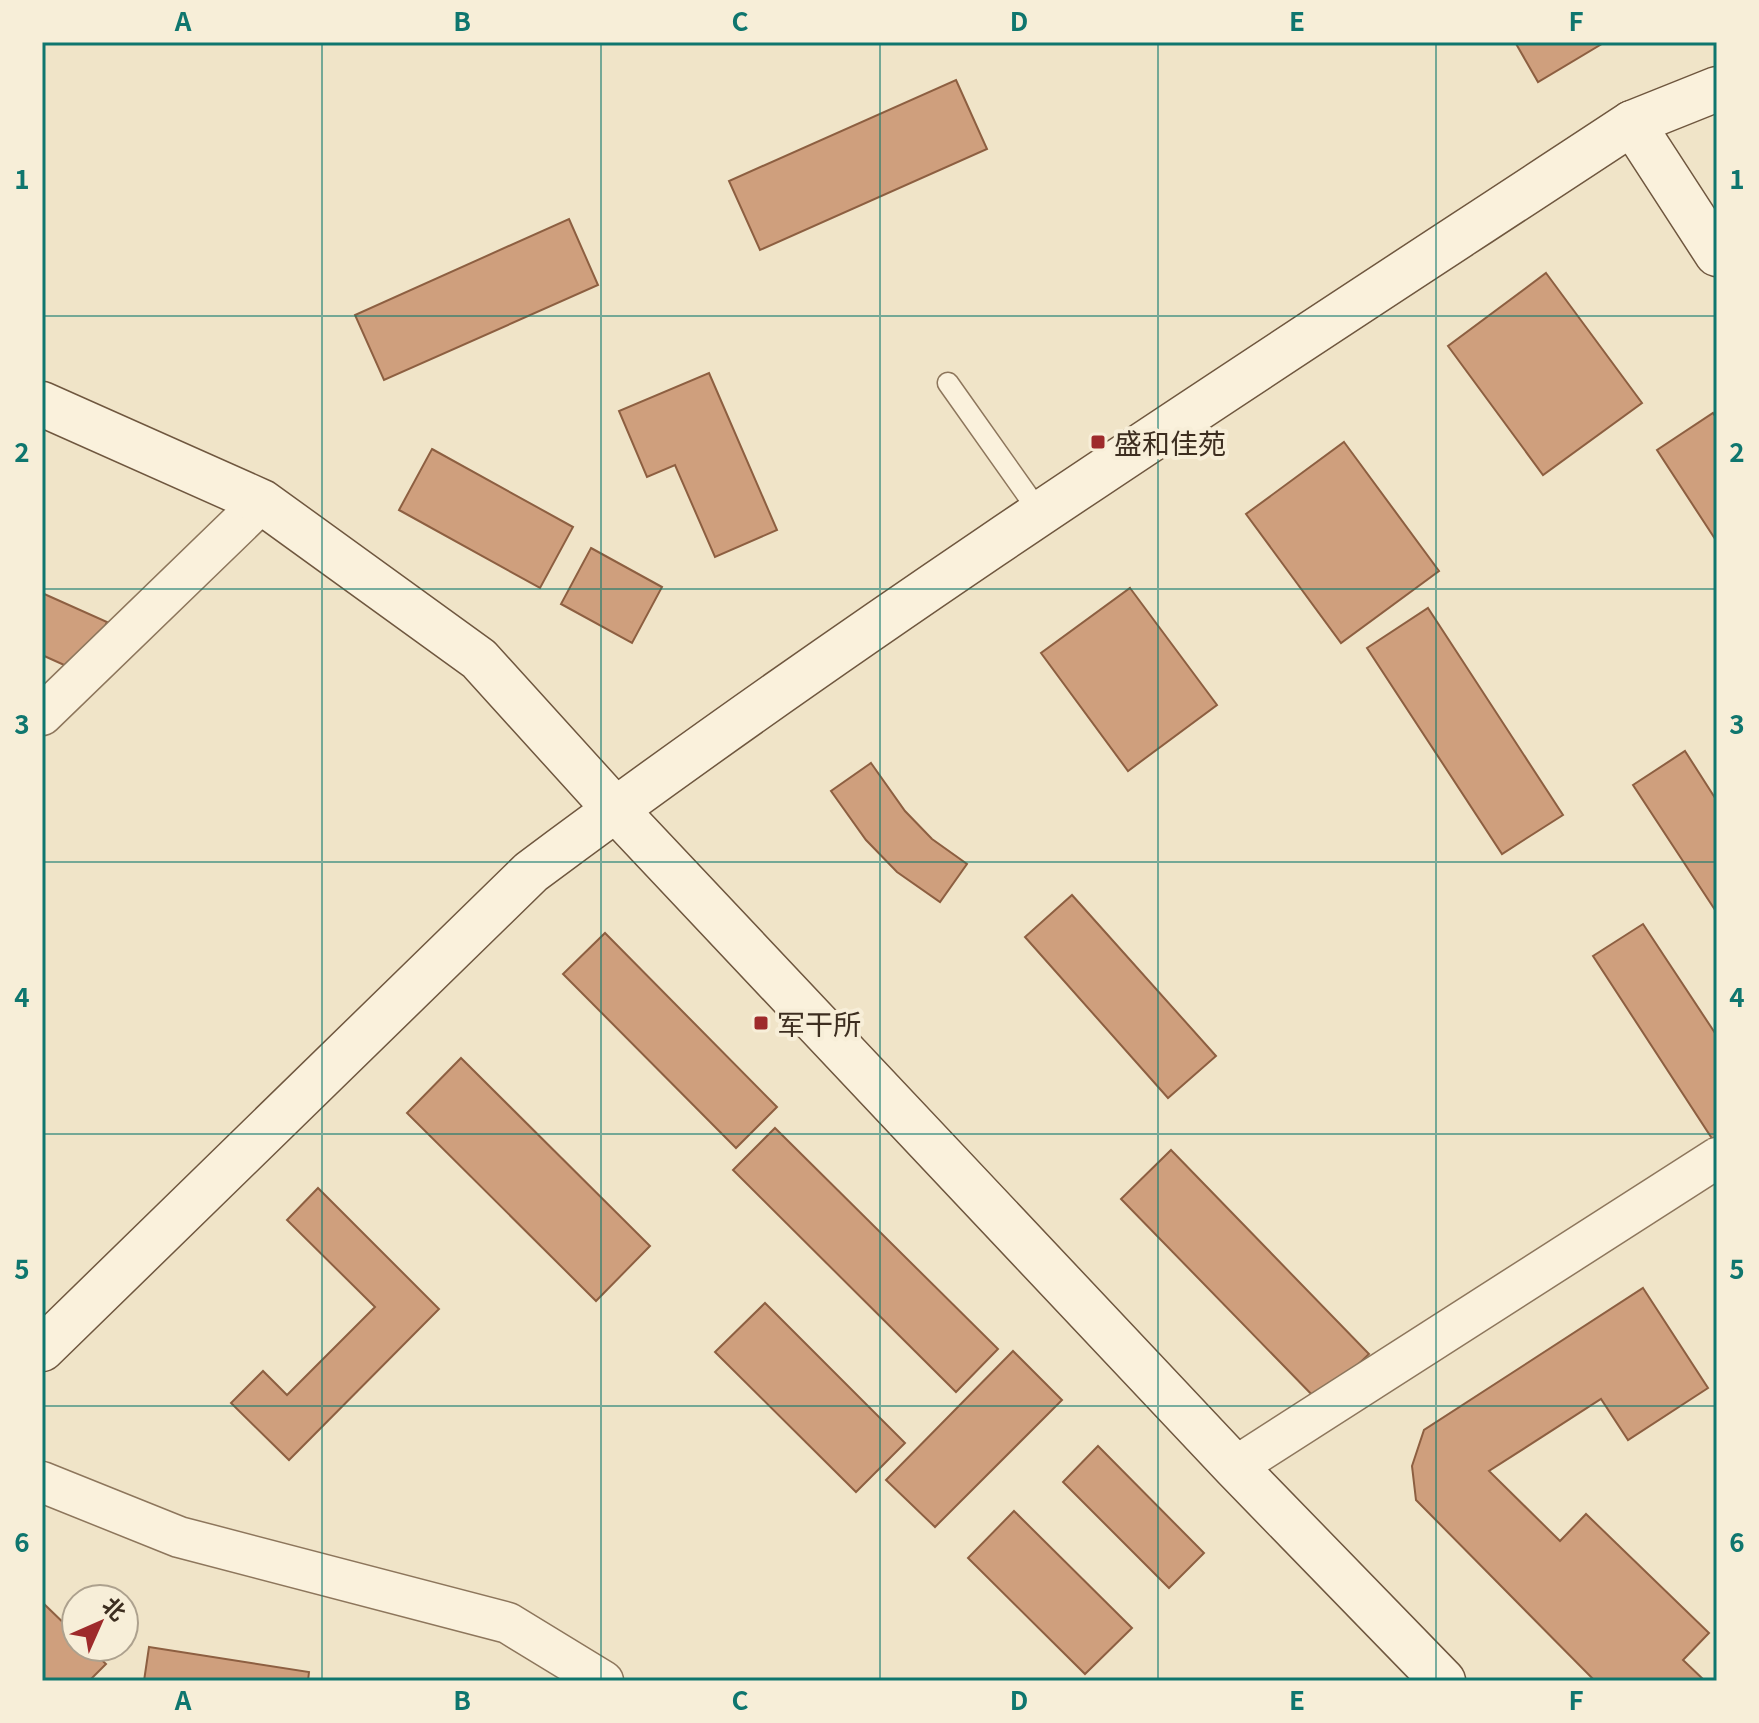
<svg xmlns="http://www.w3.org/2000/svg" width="1759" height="1723" font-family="Georgia,'Noto Sans SC',serif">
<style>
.building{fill:#cf9f7d;stroke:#8d5f41;stroke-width:2}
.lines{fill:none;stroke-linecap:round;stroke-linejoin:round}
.lane-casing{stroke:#8d765c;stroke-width:23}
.street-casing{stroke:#8d765c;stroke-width:43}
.secondary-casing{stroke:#6f573f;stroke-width:47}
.lane{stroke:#faf1dc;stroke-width:20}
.street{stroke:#faf1dc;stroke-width:40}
.secondary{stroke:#faf1dc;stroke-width:44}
.grid{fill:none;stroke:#0f766e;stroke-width:2;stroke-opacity:0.55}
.poi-dot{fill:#9e2a2b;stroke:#f7eed8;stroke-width:3}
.labels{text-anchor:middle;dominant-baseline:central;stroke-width:8;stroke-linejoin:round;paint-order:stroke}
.poi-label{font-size:28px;fill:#3d2e20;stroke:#f7eed8;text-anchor:start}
.neatline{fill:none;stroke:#0f766e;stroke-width:3}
.grid-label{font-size:26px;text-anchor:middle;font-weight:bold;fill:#0f766e}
</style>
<rect width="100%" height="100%" fill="#f0e4c8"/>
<g class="building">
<path d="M 1515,42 L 1605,42 L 1538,82 Z"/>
<path d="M 956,80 L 987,149 L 760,250 L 729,181 Z"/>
<path d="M 569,219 L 598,285 L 384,380 L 355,315 Z"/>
<path d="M 1546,273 L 1642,403 L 1543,475 L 1448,346 Z"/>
<path d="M 709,373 L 777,530 L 715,557 L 675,465 L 647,477 L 619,411 Z"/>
<path d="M 1713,413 L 1717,419 L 1717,542 L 1657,450 Z"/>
<path d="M 1344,442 L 1439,571 L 1341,643 L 1246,514 Z"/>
<path d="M 432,449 L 573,527 L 540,588 L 399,510 Z"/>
<path d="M 591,548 L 662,587 L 632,643 L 561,604 Z"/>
<path d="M 1130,588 L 1217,705 L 1128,771 L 1041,653 Z"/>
<path d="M 42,593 L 107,622 L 84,674 L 42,655 Z"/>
<path d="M 1428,608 L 1563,815 L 1502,854 L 1367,648 Z"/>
<path d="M 1685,751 L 1717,801 L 1717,913 L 1633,785 Z"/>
<path d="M 871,763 L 905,811 L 932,839 L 967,864 L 940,902 L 897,872 L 866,840 L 831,791 Z"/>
<path d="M 1072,895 L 1216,1056 L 1168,1098 L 1025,937 Z"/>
<path d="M 1643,924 L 1717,1036 L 1717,1137 L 1713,1140 L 1593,956 Z"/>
<path d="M 605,933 L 777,1107 L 736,1148 L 563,974 Z"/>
<path d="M 461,1058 L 650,1246 L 596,1301 L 407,1113 Z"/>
<path d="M 775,1128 L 998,1349 L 956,1392 L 733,1170 Z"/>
<path d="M 1171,1150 L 1369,1354 L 1319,1402 L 1121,1199 Z"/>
<path d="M 318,1188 L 439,1309 L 289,1460 L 231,1403 L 263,1371 L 287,1395 L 375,1307 L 287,1220 Z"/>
<path d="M 1643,1288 L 1708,1388 L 1628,1440 L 1601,1399 L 1489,1471 L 1560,1541 L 1586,1514 L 1709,1633 L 1683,1660 L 1705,1681 L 1595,1681 L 1416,1500 L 1412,1466 L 1424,1430 Z"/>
<path d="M 765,1303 L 905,1443 L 856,1492 L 715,1352 Z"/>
<path d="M 1013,1351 L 1062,1400 L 935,1527 L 886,1480 Z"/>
<path d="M 1098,1446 L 1204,1553 L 1169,1588 L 1063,1482 Z"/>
<path d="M 1014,1511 L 1132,1628 L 1085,1674 L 968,1558 Z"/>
<path d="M 42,1602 L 76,1635 L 76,1647 L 88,1647 L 106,1664 L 89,1681 L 42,1681 Z"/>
<path d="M 149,1647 L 309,1672 L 308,1681 L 144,1681 Z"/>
</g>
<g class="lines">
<defs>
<path id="lane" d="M 948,383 L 1040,513"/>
<g id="street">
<path d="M 42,715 L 262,502"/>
<path d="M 1235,1467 L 1717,1158"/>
<path d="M 42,1482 L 179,1537 L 508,1623 L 603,1681"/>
</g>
<g id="secondary">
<path d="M 1632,123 L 1717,254"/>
<path d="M 42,404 L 262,502 L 479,659 L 615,809 L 1235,1467 L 1443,1681"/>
<path d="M 42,1349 L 531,872 C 887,606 1261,367 1632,123 L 1717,89"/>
</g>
</defs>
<use href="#lane" class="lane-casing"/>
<use href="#street" class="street-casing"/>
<use href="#secondary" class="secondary-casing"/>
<use href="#lane" class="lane"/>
<use href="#street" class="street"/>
<use href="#secondary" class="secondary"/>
</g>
<path class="grid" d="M 322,42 L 322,1681M 601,42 L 601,1681M 880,42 L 880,1681M 1158,42 L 1158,1681M 1436,42 L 1436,1681M 42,316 L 1717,316M 42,589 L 1717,589M 42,862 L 1717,862M 42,1134 L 1717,1134M 42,1406 L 1717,1406"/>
<g class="poi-dot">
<rect x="1090" y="434" width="16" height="16" rx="4"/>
<rect x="753" y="1015" width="16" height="16" rx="4"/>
</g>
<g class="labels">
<g class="poi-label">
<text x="1114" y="442">盛和佳苑</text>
<text x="777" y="1023">军干所</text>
</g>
</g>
<rect width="1759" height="1723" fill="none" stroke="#f7eed8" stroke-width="88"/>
<g transform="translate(100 1623) rotate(45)"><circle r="38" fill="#f7eed8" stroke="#ada18e" stroke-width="2"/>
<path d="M0-6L14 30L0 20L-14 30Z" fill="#9e2a2b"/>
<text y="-12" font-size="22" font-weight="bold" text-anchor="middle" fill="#3d2e20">北</text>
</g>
<rect x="44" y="44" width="1671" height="1635" class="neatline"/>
<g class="grid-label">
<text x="183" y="31">A</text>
<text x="462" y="31">B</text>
<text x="740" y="31">C</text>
<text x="1019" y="31">D</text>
<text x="1297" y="31">E</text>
<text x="1576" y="31">F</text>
<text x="22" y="189">1</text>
<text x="1737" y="189">1</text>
<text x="22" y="462">2</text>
<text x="1737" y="462">2</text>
<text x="22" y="734">3</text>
<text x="1737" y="734">3</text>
<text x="22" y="1007">4</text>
<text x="1737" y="1007">4</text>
<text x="22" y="1279">5</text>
<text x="1737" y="1279">5</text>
<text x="22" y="1552">6</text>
<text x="1737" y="1552">6</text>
<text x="183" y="1710">A</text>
<text x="462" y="1710">B</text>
<text x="740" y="1710">C</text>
<text x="1019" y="1710">D</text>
<text x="1297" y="1710">E</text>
<text x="1576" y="1710">F</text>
</g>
</svg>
